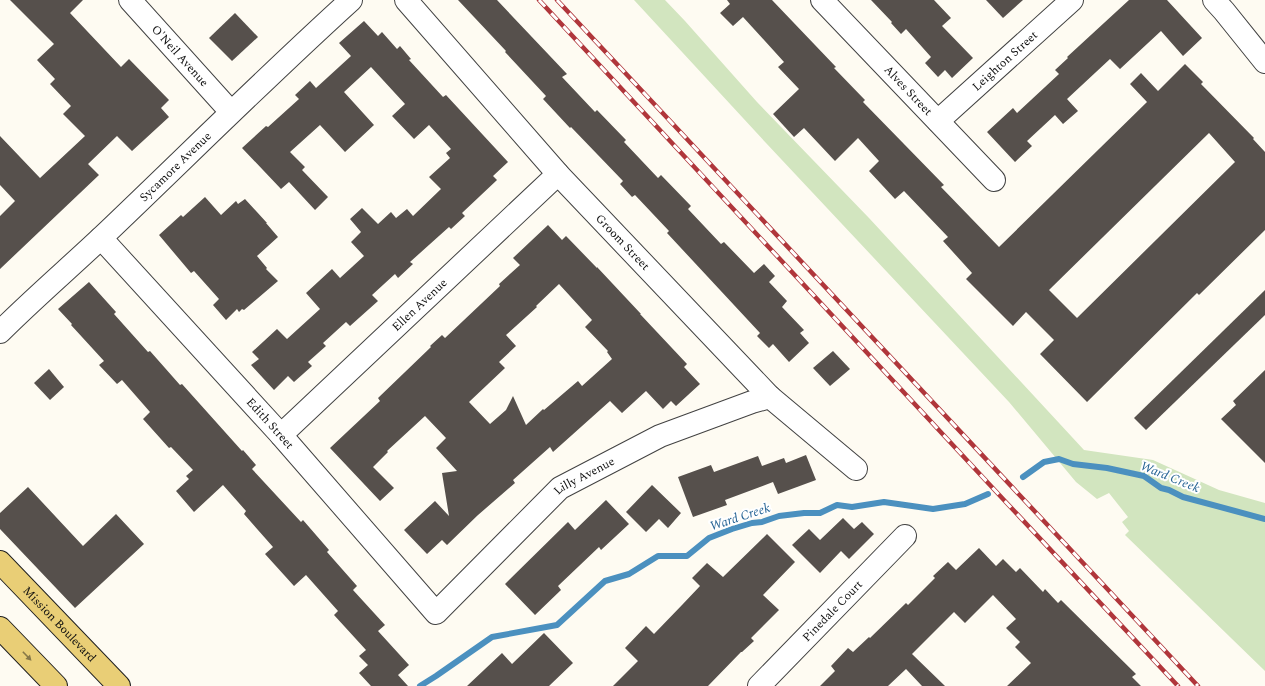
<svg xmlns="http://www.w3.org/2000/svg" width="1265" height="686" font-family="Spectral,serif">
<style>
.green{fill:#d2e5bf}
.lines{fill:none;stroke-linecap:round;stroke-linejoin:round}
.stream{stroke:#4b90bf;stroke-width:6}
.building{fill:#56504c;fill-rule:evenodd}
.minor-casing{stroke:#424242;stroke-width:24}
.major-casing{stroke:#202020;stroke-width:24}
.minor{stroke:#fff;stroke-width:22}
.major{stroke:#e9ce76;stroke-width:22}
.rail-casing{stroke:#b0363b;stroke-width:4.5}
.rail{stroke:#fff;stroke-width:3;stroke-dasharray:9;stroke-linecap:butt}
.oneway{fill:#877848}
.labels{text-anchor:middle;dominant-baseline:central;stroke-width:4;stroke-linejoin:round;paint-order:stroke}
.street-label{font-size:12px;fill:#0f0f0f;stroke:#fff}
.water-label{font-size:13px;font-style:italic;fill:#256394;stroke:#fff}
</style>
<rect width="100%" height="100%" fill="#fefbf2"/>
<path class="green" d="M 634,0 L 665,0 L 685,21 L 757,102 L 869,218 L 1084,450 L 1153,460 L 1219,490 L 1265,503 L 1265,671 L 1125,535 L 1129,531 L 1122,522 L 1128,517 L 1109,493 L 1097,499 L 1076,482 L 1009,402 L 766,143 Z"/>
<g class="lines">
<g class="stream">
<path d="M 1023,477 L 1044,462 L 1059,459 L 1073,464 L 1107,468 L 1144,476 L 1161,488 L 1169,490 L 1183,497 L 1265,519"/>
<path d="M 420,686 L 436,676 L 492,637 L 557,625 L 605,581 L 629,574 L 658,556 L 687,556 L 709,538 L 732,529 L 752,523 L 762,522 L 779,516 L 804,513 L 820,513 L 837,505 L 852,507 L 884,502 L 933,509 L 965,504 L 988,494"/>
</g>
</g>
<g class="building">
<path d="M 10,0 L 83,0 L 70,13 L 121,67 L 129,59 L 169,100 L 161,108 L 169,117 L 132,151 L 117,136 L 88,164 L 99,175 L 0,269 L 0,216 L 15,201 L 0,185 L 0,136 L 40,178 L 85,136 L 63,114 L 71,106 L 50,84 L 55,79 L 37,60 L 54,44 Z"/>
<path d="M 458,0 L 497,0 L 567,74 L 562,77 L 595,112 L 597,110 L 626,140 L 624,142 L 658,178 L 661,175 L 691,206 L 688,209 L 721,244 L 724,242 L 754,273 L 764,264 L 775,276 L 769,282 L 787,301 L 782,307 L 804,330 L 800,333 L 809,343 L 789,362 L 773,344 L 769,348 L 757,336 L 760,333 L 667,233 L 669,231 L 635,195 L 632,197 L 620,184 L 623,181 L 571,127 L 570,128 L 543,99 L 546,96 L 505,52 L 506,51 Z"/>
<path d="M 727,0 L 772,0 L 836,67 L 834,68 L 865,100 L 863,102 L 944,185 L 941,187 L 999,247 L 1147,102 L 1130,84 L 1141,73 L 1158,91 L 1185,64 L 1203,82 L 1201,84 L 1254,138 L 1253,139 L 1265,152 L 1265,230 L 1199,295 L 1197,293 L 1087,402 L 1040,354 L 1054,340 L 1026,312 L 1013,326 L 966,279 L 972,273 L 943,241 L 948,237 L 904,191 L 895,199 L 869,171 L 879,161 L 858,138 L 835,161 L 804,128 L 794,137 L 773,114 L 799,89 L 778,67 L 784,62 L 743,17 L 733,26 L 720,13 L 730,4 ZM 1209,133 L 1235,162 L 1077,318 L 1049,290 Z"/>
<path d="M 871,0 L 934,0 L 951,18 L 942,26 L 973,58 L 952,78 L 945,70 L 938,77 L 925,63 L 931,57 L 906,29 L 901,34 L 891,23 L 892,22 Z"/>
<path d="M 986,0 L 1023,0 L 1003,18 Z"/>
<path d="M 1129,0 L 1167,0 L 1202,38 L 1183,56 L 1161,31 L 1120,69 L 1110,59 L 1067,99 L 1078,111 L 1063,124 L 1055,115 L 1027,141 L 1032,146 L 1015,162 L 987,132 L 1013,108 L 1017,113 L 1059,74 L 1055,70 L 1068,58 L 1067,57 Z"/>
<path d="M 235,13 L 258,37 L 232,61 L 209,38 Z"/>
<path d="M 364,21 L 378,36 L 382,32 L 397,49 L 400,46 L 411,59 L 409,60 L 443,97 L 446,95 L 508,162 L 493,176 L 497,180 L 462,213 L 465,216 L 451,229 L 449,227 L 410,262 L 413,264 L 398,278 L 395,274 L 372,295 L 378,301 L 350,326 L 346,322 L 323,343 L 326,346 L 308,362 L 312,366 L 294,382 L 288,376 L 274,390 L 251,365 L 259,359 L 252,352 L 277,329 L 287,339 L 320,309 L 306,293 L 332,269 L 340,278 L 364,256 L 351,242 L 361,232 L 350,219 L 362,208 L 378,224 L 391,212 L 396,218 L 407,209 L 413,216 L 441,189 L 429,177 L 450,158 L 446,153 L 451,149 L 429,125 L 414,139 L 392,116 L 405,104 L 371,67 L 344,92 L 374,125 L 345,152 L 320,125 L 290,152 L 305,167 L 302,170 L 328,197 L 315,210 L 289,182 L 281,189 L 242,148 L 266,126 L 268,127 L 299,99 L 295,95 L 310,81 L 316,88 L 351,56 L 339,43 Z"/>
<path d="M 205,197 L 221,215 L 236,201 L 238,204 L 245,199 L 267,223 L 266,223 L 278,237 L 257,256 L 267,268 L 266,269 L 278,281 L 244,310 L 242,309 L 239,312 L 237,309 L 226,320 L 213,305 L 219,299 L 194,271 L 191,273 L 159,235 L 181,215 L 183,217 Z"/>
<path d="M 548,225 L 562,240 L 566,236 L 597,268 L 597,267 L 641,314 L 640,314 L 687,364 L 684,367 L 700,384 L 676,406 L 671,401 L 663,409 L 646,391 L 622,413 L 610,401 L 553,452 L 550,447 L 513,480 L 515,483 L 478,515 L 447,545 L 442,540 L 427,554 L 404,530 L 435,501 L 449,516 L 442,473 L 457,471 L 436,448 L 446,438 L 425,416 L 387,451 L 388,452 L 373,467 L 394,488 L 380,501 L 330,448 L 380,401 L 378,398 L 431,347 L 430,346 L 442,335 L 445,338 L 500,286 L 499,284 L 520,265 L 513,258 ZM 559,284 L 592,320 L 585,327 L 608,351 L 607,352 L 612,359 L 582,386 L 578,381 L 544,410 L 543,409 L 526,425 L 513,396 L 506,410 L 490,424 L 469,402 L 505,368 L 499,362 L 516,346 L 506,335 L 537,307 L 536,306 Z"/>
<path d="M 89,282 L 116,312 L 114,314 L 148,352 L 150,351 L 180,385 L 182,384 L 242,451 L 243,450 L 256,465 L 252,469 L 301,522 L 303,520 L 329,550 L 327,552 L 357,586 L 353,590 L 385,625 L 378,631 L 409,665 L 398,675 L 408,686 L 371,686 L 359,673 L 368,665 L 359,656 L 366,650 L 334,615 L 338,611 L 306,575 L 294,586 L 265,554 L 273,547 L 244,514 L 246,511 L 223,485 L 194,512 L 176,491 L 189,479 L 186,476 L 193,470 L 171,447 L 169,448 L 143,419 L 150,412 L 122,380 L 117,384 L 99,365 L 104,361 L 71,325 L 72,324 L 58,309 Z"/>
<path d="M 1265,290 L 1265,315 L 1146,430 L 1134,418 Z"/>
<path d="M 833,351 L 850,369 L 830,386 L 813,368 Z"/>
<path d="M 49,369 L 64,387 L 50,400 L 34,383 Z"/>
<path d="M 1265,370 L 1265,463 L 1221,419 L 1236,405 L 1233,401 Z"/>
<path d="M 806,455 L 816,480 L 778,494 L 773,482 L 725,500 L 727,505 L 693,517 L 678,477 L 711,465 L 714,472 L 758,456 L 762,466 L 784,458 L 786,463 Z"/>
<path d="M 652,485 L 681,513 L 668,528 L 659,519 L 646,532 L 626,512 Z"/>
<path d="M 28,487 L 83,546 L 116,514 L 144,544 L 75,608 L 0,529 L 0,513 Z"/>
<path d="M 606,500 L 629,524 L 601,550 L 599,547 L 558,586 L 561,590 L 535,615 L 505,584 L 568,522 L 575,530 Z"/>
<path d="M 843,518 L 854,529 L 862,522 L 874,534 L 849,559 L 841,551 L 820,573 L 792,545 L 809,529 L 820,540 Z"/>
<path d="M 767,534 L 795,562 L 763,595 L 779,610 L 751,638 L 754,641 L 742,652 L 741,652 L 708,686 L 613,686 L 638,661 L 625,648 L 646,626 L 654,634 L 682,605 L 700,586 L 692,578 L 707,563 L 723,577 Z"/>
<path d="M 979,548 L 996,566 L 1003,559 L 1016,572 L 1020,568 L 1043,592 L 1045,589 L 1058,603 L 1061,600 L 1136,674 L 1132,677 L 1141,686 L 1007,686 L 1031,663 L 1015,647 L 1020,642 L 1006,628 L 1016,619 L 993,595 L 965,623 L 954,612 L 912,654 L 945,686 L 922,686 L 906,669 L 888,686 L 820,686 L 835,671 L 831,666 L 848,648 L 853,652 L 869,637 L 870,638 L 906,603 L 908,605 L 935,578 L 933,576 L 948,562 L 956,570 Z"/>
<path d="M 544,633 L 573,663 L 549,686 L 467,686 L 502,653 L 512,664 Z"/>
</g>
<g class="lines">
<defs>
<g id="minor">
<path id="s1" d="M 130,0 L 231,112"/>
<path id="s2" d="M 406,0 L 558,174 L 770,397 L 856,469"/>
<path id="s3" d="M 822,0 L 994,180"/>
<path d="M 1214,0 L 1224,11 L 1265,62"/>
<path id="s4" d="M 938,121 L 1072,0"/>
<path id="s5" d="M 101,238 L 281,435 L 436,613 L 560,488 L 660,436 L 752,402 L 770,397"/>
<path id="s6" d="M 0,332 C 33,299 68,269 102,237 C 185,158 266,77 351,0"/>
<path id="s7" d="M 281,435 L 558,174"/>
<path id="s8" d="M 759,686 L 905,536"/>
</g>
<g id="major">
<path id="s9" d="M 0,562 L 119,686"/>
<path d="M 0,628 L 56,686"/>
</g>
</defs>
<use href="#minor" class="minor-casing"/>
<use href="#major" class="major-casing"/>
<use href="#minor" class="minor"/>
<use href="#major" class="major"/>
<defs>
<g id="rail">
<path d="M 539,0 L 1003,499 L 1178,686"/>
<path d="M 557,0 L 1198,686"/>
</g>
</defs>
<use href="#rail" class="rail-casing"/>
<use href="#rail" class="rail"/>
</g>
<defs><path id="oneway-solid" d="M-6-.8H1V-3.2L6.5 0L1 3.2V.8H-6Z"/></defs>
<use class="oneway" href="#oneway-solid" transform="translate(27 656) rotate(46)"/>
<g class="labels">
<g class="street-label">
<text stroke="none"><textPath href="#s1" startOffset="75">O'Neil Avenue</textPath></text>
<text stroke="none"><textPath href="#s4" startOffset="90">Leighton Street</textPath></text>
<text stroke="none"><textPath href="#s3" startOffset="125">Alves Street</textPath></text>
<text stroke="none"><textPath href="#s6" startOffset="241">Sycamore Avenue</textPath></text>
<text stroke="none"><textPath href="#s2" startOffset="325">Groom Street</textPath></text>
<text stroke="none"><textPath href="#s7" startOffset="190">Ellen Avenue</textPath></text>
<text stroke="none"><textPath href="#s5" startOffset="251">Edith Street</textPath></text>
<text stroke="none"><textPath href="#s5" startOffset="706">Lilly Avenue</textPath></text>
<text stroke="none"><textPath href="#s8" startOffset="105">Pinedale Court</textPath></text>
<text stroke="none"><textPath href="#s9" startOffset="86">Mission Boulevard</textPath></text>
</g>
<g class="water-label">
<text transform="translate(1170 477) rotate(22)">Ward Creek</text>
<text transform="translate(740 517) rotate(-18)">Ward Creek</text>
</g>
</g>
</svg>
